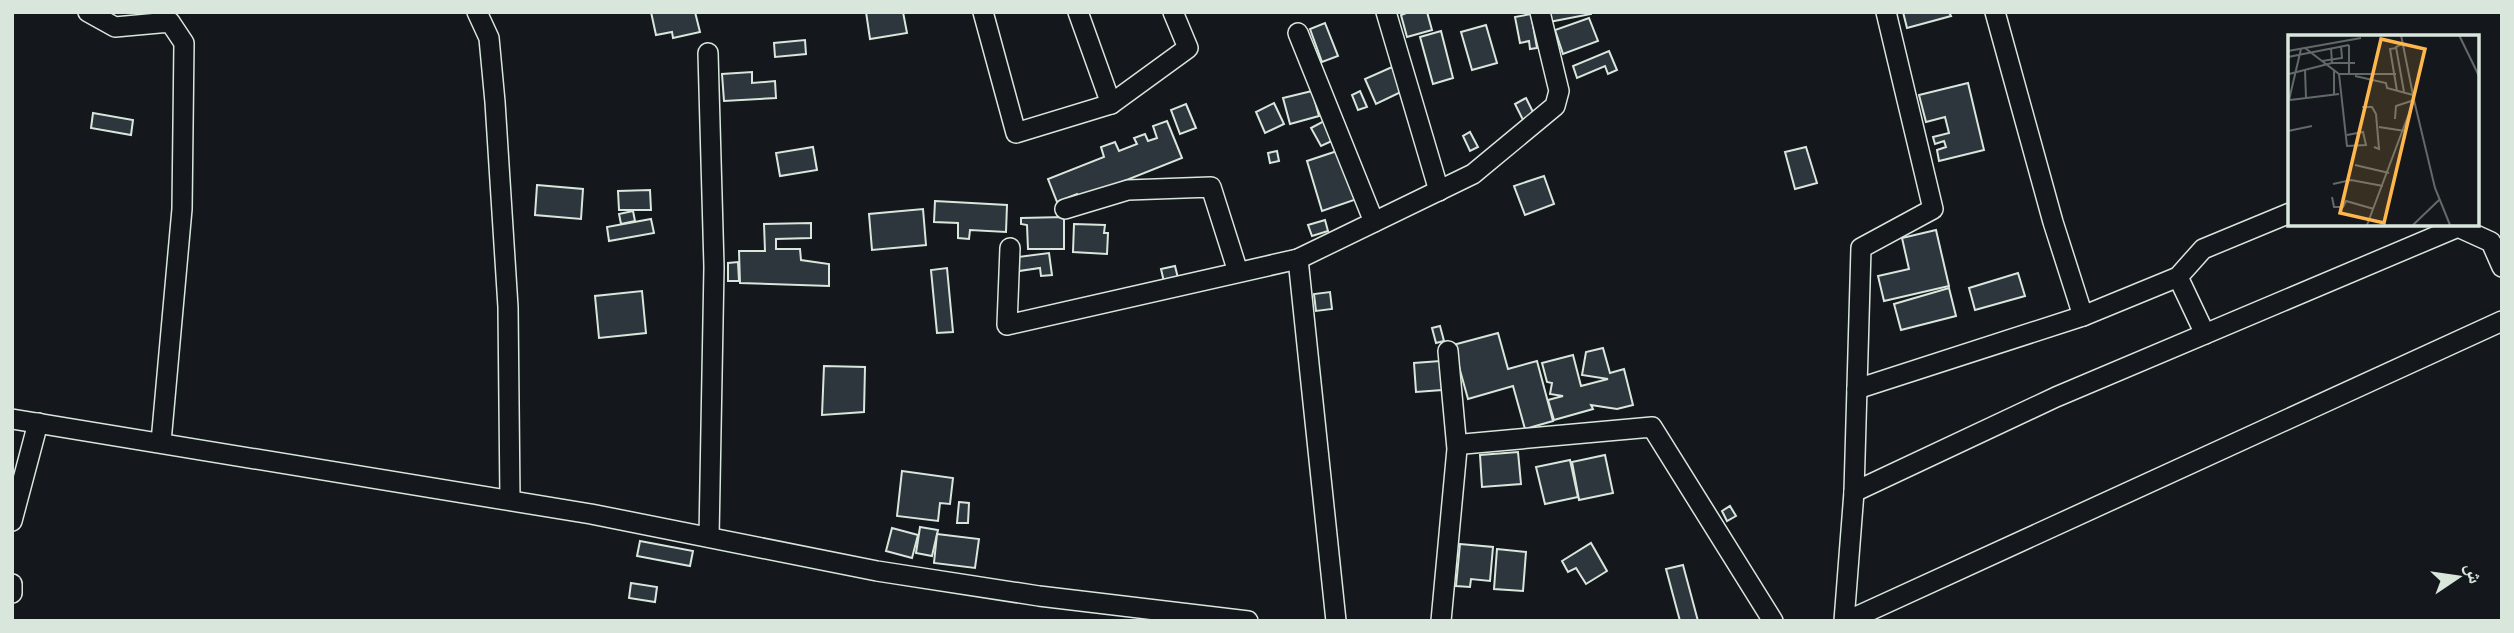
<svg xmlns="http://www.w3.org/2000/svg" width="2514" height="633" font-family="Manrope,'Noto Naskh Arabic',sans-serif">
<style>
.building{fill:#2c363c;stroke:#d8e6dc;stroke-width:2}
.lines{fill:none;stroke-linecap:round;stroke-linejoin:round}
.minor-casing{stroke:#d8e6dc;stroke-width:22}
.minor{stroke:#14181c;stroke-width:19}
.inset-road{fill:none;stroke:#626a69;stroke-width:2}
.view{fill:#ffb74d;fill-opacity:0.15;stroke:#ffb74d;stroke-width:3.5}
.inset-edge{fill:none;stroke:#d8e6dc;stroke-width:3.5}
</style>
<rect width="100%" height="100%" fill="#14181c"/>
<g class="building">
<path d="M 651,12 L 695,12 L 700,32 L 673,38 L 672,32 L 656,35 Z"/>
<path d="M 866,12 L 903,12 L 907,33 L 870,39 Z"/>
<path d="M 1409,12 L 1427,12 L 1432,30 L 1407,37 L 1401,15 Z"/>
<path d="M 1547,12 L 1591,12 L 1591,14 L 1549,22 Z"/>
<path d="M 1903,12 L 1949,12 L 1951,16 L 1907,28 Z"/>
<path d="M 1531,14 L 1537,48 L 1530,49 L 1529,41 L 1520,43 L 1515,17 Z"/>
<path d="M 1589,18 L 1598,41 L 1563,54 L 1555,30 Z"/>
<path d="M 1325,23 L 1338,56 L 1322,62 L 1310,29 Z"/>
<path d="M 1486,25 L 1497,63 L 1472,70 L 1461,32 Z"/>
<path d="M 1441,31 L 1453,78 L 1433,84 L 1420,37 Z"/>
<path d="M 805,40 L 806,54 L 775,57 L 774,43 Z"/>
<path d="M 1609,51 L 1617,70 L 1608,74 L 1605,66 L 1577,78 L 1573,66 Z"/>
<path d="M 1392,67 L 1403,91 L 1376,104 L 1365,79 Z"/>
<path d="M 752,72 L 752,83 L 775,81 L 776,98 L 724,101 L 722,74 Z"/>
<path d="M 1968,83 L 1984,150 L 1939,161 L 1937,150 L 1946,147 L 1944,141 L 1935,144 L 1933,137 L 1949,133 L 1945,117 L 1926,122 L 1919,95 Z"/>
<path d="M 1312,91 L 1319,116 L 1290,124 L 1283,98 Z"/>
<path d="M 1360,91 L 1367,107 L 1358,110 L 1352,95 Z"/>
<path d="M 1526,98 L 1534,114 L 1523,120 L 1515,104 Z"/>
<path d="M 1274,103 L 1284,124 L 1265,133 L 1256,112 Z"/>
<path d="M 1186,104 L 1196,128 L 1180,134 L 1171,110 Z"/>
<path d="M 93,113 L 133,120 L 131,135 L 91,128 Z"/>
<path d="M 1167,121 L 1182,158 L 1079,199 L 1077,194 L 1057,202 L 1048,179 L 1104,157 L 1101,147 L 1115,142 L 1119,151 L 1137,144 L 1134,138 L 1145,134 L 1148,141 L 1157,138 L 1153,126 Z"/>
<path d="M 1324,121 L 1334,140 L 1321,146 L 1311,128 Z"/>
<path d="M 1470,132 L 1478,147 L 1470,151 L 1463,136 Z"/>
<path d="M 813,147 L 817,170 L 780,176 L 776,153 Z"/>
<path d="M 1806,147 L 1817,183 L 1795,189 L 1785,152 Z"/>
<path d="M 1340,150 L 1357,199 L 1322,211 L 1307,161 Z"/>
<path d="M 1277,151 L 1279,161 L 1270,163 L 1268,153 Z"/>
<path d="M 1544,176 L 1554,204 L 1525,215 L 1514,186 Z"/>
<path d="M 537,185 L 583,189 L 581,219 L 535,215 Z"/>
<path d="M 650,190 L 651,210 L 619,210 L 618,191 Z"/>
<path d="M 935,201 L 1007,205 L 1006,232 L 970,230 L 969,239 L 958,238 L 958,223 L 934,222 Z"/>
<path d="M 923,209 L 926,245 L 872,250 L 869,214 Z"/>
<path d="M 633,211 L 635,221 L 621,224 L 619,214 Z"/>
<path d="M 1064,217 L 1064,249 L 1028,249 L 1027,225 L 1021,224 L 1021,218 Z"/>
<path d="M 651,219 L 654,233 L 609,241 L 607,227 Z"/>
<path d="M 1325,220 L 1328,231 L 1312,236 L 1308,225 Z"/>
<path d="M 811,223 L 811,238 L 776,239 L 776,249 L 800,249 L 801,260 L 829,264 L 829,286 L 740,283 L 739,251 L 765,251 L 764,224 Z"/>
<path d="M 1074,224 L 1105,225 L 1104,233 L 1108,233 L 1107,254 L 1073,252 Z"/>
<path d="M 1936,230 L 1949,286 L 1884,301 L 1878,276 L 1909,269 L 1902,238 Z"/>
<path d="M 1049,253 L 1052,275 L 1041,276 L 1040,268 L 1019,271 L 1018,257 Z"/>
<path d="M 738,262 L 739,281 L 728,281 L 728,263 Z"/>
<path d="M 1175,266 L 1178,278 L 1164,282 L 1161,269 Z"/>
<path d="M 947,268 L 953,332 L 937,333 L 931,270 Z"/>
<path d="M 2018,273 L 2025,296 L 1975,310 L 1969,288 Z"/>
<path d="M 1949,288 L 1956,316 L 1901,330 L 1894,304 Z"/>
<path d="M 642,291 L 646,333 L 599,338 L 595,296 Z"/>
<path d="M 1330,292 L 1332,309 L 1316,311 L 1314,294 Z"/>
<path d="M 1440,326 L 1444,341 L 1436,343 L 1432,328 Z"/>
<path d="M 1498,333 L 1508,369 L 1537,361 L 1553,421 L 1525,429 L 1513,386 L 1468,399 L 1453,345 Z"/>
<path d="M 1603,348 L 1610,373 L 1624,369 L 1633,405 L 1617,409 L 1591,405 L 1593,409 L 1554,420 L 1548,400 L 1563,396 L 1550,394 L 1552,383 L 1547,382 L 1542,363 L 1573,355 L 1581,386 L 1608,379 L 1582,375 L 1586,352 Z"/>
<path d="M 1440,361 L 1442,390 L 1416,392 L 1414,363 Z"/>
<path d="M 824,366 L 865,367 L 864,412 L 822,415 Z"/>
<path d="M 1518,452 L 1521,484 L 1482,487 L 1480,455 Z"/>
<path d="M 1605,455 L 1613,493 L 1579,500 L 1572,462 Z"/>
<path d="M 1570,460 L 1578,497 L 1545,504 L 1536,467 Z"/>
<path d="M 902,471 L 953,478 L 950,504 L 940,503 L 938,521 L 897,516 Z"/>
<path d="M 959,502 L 969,503 L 968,523 L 957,523 Z"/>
<path d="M 1730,506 L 1736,516 L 1727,521 L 1722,511 Z"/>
<path d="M 920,527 L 938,530 L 932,556 L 916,553 Z"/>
<path d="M 892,528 L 918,535 L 912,558 L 886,551 Z"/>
<path d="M 937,534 L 979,539 L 975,568 L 934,563 Z"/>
<path d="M 640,541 L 693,551 L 690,566 L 637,556 Z"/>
<path d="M 1591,543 L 1607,571 L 1586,584 L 1576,568 L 1568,572 L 1562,561 Z"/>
<path d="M 1460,544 L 1493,547 L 1490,581 L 1471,579 L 1470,587 L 1456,586 Z"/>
<path d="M 1497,549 L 1526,552 L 1523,591 L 1494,589 Z"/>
<path d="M 1683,565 L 1698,621 L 1680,621 L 1666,569 Z"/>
<path d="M 631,583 L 657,587 L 655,602 L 629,598 Z"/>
</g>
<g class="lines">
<defs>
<g id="minor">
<path d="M 88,12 L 115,27 L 170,22 L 184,43 L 182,209 L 161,442"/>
<path d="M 477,12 L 489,38 L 495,102 L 508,307 L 510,500"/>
<path d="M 983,12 L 1016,133 L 1111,104 L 1188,48 L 1173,12"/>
<path d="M 1078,12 L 1111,104"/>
<path d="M 1386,12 L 1439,191"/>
<path d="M 1995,12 L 2053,222 L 2083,316"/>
<path d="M 1298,33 L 1374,222"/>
<path d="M 708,53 L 714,267 L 709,537"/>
<path d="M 1065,209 L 1128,190 L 1211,187 L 1238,272"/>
<path d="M 1010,248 L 1007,325 L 1298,259 L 1473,174 L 1555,106 L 1559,91 L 1540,12"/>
<path d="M 1298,259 L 1336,621"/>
<path d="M 2178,277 L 2205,334"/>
<path d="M 1857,389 L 2083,316 L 2178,277 L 2203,249 L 2290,213"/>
<path d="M 12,419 L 591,514 L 877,571 L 1039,596 L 1248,621"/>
<path d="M 1464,444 L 1652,427 L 1773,621"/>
<path d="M 1854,492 L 2056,397 L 2458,227 L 2491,242 L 2502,267"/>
<path d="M 12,521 L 38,423"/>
<path d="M 12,584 L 12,593"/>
<path d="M 1441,621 L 1457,449 L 1448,351"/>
<path d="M 1844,621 L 1854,492 L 1861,248 L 1933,209 L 1886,12"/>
<path d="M 1847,621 L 2502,321"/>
</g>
</defs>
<use href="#minor" class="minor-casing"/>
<use href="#minor" class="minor"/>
</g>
<g transform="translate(2288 35)">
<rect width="191" height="191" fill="#14181c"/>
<path class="inset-road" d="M 171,0 L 191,41M 114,9 L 108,12 L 116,57M 17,13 L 51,39 L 108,39M 108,13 L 102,14 L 109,56M 0,16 L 73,3M 0,22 L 61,10M 34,26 L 54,23 L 53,11M 45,28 L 67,28M 17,35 L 18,63M 1,39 L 44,28 L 43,13M 51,39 L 59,111 L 78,110 L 75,97 L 59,100M 61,40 L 61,10M 67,41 L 98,48 L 99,53 L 125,60M 46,59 L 46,35M 1,65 L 13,14M 2,65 L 51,59M 74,72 L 84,72 L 88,79 L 91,114 L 86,112M 107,84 L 108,71 L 126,65 L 147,153 L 162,190M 91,92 L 117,96M 0,96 L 24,91M 67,130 L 101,138M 45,149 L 63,145 L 95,151M 44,162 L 46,172 L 55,172 L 58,166 L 86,174M 79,190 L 126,65 L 113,0M 125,190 L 151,165"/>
<path class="view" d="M 93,4 L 137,14 L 96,188 L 52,178 Z"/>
<rect width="191" height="191" class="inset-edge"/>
</g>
<rect width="2514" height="633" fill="none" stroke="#d8e6dc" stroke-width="28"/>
<g transform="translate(2458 577) rotate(77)" stroke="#14181c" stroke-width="5" paint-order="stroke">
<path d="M0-5L12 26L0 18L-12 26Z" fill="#d8e6dc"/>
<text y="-10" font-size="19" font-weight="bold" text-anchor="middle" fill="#d8e6dc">ش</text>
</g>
</svg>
